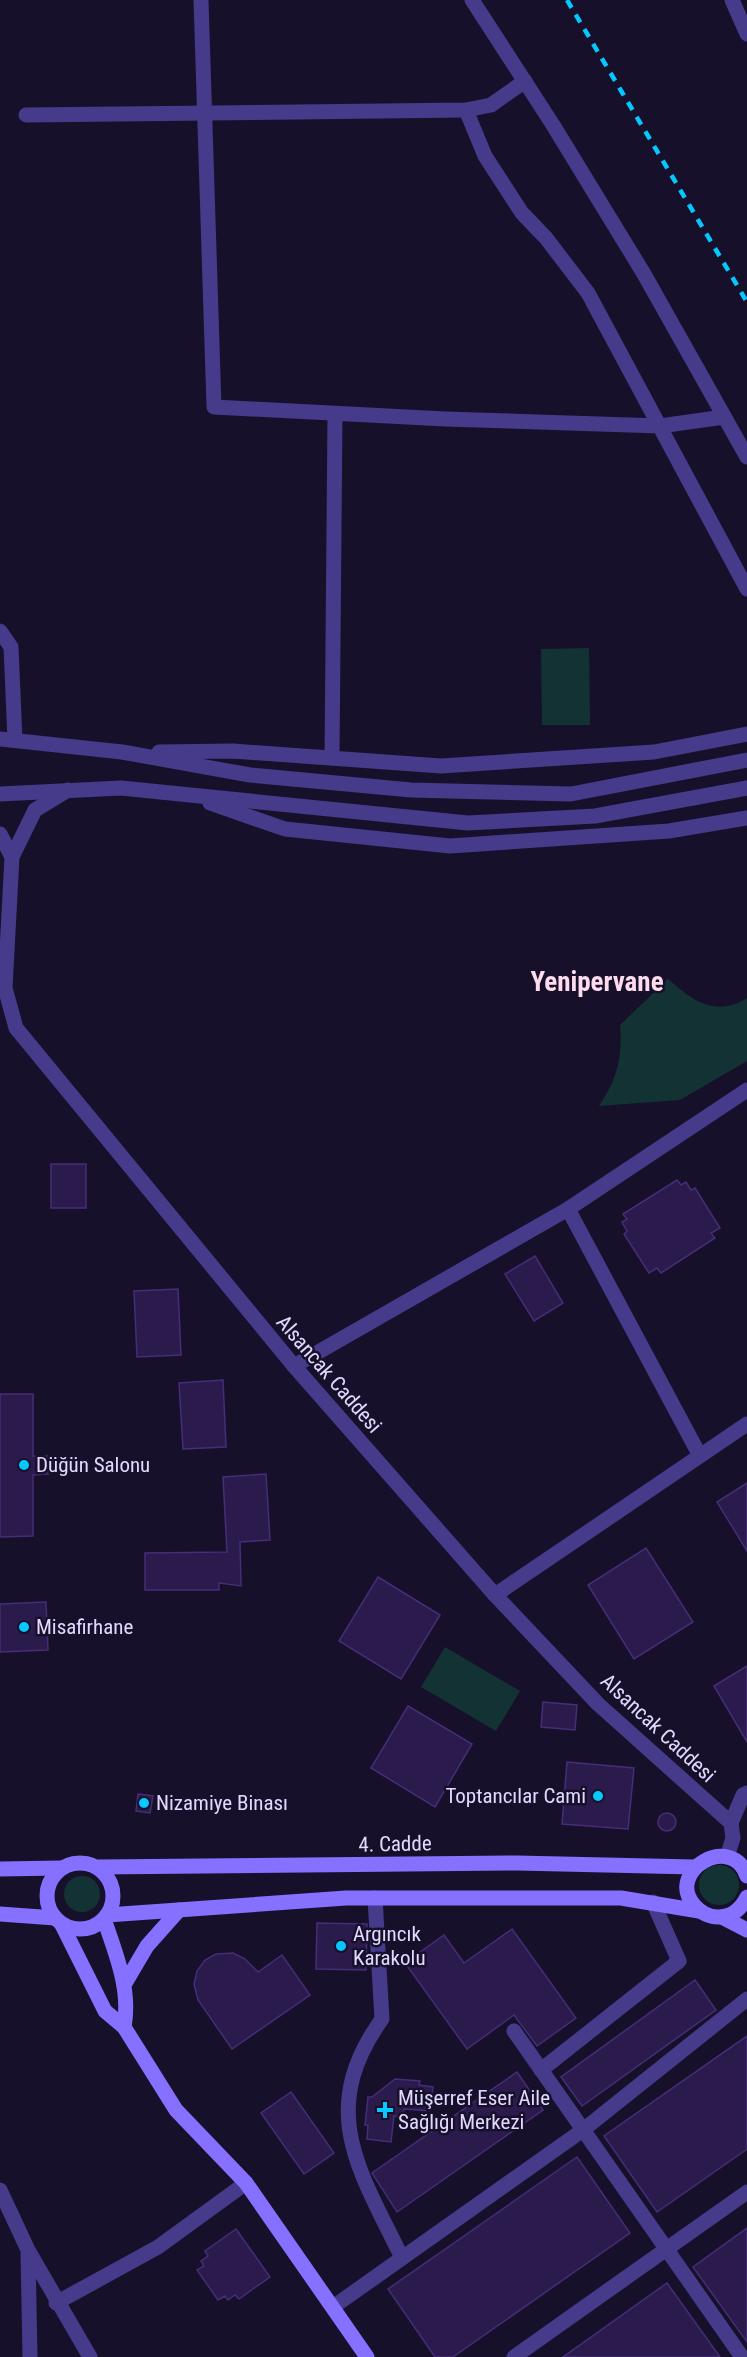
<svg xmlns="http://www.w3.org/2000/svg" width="747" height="2357" font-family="'Roboto Condensed',sans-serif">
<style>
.green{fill:#133234}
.building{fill:#2b1b4c;stroke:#452d78;stroke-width:1.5}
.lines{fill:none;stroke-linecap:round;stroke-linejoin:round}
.minor{stroke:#463a8a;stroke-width:15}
.tertiary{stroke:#463a8a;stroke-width:15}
.secondary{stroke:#8570ff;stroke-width:15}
.rail{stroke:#05c8ff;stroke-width:4.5;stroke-dasharray:9 8;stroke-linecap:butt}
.poi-dot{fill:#05c8ff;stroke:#17102a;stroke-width:2}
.labels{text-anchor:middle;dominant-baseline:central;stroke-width:5;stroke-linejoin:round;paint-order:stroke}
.street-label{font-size:21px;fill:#e2d9ff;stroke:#17102a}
.poi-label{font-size:21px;fill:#e2d9ff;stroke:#17102a;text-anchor:start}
.district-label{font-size:27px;font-weight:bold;fill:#ffdbee;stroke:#17102a}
</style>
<rect width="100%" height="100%" fill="#17102a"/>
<g class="green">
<path d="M 589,648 L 590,725 L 542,725 L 541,649 Z"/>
<path d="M 668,979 C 692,1000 715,1018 747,998 L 747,1061 L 680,1100 L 599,1106 C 617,1080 623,1056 620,1025 Z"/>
<path d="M 445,1647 L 520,1691 L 496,1731 L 421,1687 Z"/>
<circle cx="719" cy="1885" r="20"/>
<circle cx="82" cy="1894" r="18"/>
</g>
<g class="building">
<rect x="51" y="1164" width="35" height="44"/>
<path d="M 677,1180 L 681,1185 L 686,1182 L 691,1190 L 695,1188 L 720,1228 L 711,1233 L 715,1238 L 661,1273 L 657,1268 L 649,1273 L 624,1234 L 627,1231 L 622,1222 L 627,1219 L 623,1214 Z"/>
<path d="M 535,1256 L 563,1303 L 534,1321 L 505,1274 Z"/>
<path d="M 178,1289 L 181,1355 L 137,1357 L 134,1291 Z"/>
<path d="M 223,1380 L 226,1447 L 183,1449 L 179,1383 Z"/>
<path d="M 0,1394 L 33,1394 L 33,1456 L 48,1456 L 48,1474 L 33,1475 L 33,1536 L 0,1537 Z"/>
<path d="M 266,1474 L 270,1540 L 240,1542 L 241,1586 L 219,1583 L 219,1590 L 145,1590 L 145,1553 L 227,1552 L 223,1477 Z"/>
<path d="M 747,1483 L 747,1551 L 717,1502 Z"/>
<path d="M 646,1548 L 693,1622 L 634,1659 L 588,1585 Z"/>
<path d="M 378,1577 L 440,1615 L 401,1679 L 339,1641 Z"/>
<path d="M 46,1602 L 48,1650 L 0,1652 L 0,1604 Z"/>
<path d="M 747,1666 L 747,1742 L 714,1686 Z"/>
<path d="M 543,1702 L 577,1705 L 575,1730 L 541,1727 Z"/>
<path d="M 408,1706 L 472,1744 L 435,1807 L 371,1768 Z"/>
<path d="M 567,1762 L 634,1768 L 628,1829 L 562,1824 Z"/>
<path d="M 138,1794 L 153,1796 L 150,1813 L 136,1811 Z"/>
<circle cx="667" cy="1822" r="9"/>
<path d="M 317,1923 L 367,1924 L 366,1970 L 316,1969 Z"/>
<path d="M 512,1929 L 576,2018 L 537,2046 L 514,2015 L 467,2049 L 405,1963 L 444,1935 L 464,1963 Z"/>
<path d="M 233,1953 L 245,1959 L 258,1972 L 282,1955 L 310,1995 L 232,2049 L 198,2000 L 194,1984 L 197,1971 L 205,1960 L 216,1954 Z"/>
<path d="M 695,1980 L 716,2010 L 582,2106 L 561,2077 Z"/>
<path d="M 747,2036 L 747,2149 L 657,2212 L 604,2136 Z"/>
<path d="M 517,2072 L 543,2110 L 397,2212 L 372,2173 Z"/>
<path d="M 395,2079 L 420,2081 L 419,2085 L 433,2087 L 430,2111 L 404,2109 L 403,2117 L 394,2116 L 391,2142 L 367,2139 L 368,2125 L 365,2125 L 368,2097 L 372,2097 Z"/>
<path d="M 291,2092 L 334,2153 L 304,2174 L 261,2113 Z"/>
<path d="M 577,2157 L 630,2233 L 453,2357 L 435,2357 L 388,2289 Z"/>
<path d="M 747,2228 L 747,2342 L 693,2267 Z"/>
<path d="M 236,2229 L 270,2277 L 239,2299 L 235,2295 L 228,2300 L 225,2296 L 218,2300 L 197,2270 L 204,2266 L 201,2261 L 208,2256 L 205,2251 Z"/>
<path d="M 667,2283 L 720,2357 L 563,2357 Z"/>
</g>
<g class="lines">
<g class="minor">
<path d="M 201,0 L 214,407 L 445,419 L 660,426 L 724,417"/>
<path d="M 472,0 L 553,125 L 644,274 L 747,457"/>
<path d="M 732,0 L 747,34"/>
<path d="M 466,110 L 485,156 L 522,213 L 546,238 L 588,293 L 747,589"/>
<path d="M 26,115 L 466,110 L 491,105 L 525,81"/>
<path d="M 0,631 L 11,647 L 15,740"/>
<path d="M 332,758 L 335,414"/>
<path d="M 568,1209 L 699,1454"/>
<path d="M 294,1366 L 568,1209 L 747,1090"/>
<path d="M 495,1595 L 747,1424"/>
<path d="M 731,1823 L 743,1795 L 747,1793"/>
<path d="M 375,1898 L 382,2019 C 316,2111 360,2171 402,2258"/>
<path d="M 514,2031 L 742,2357"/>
<path d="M 541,2070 L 679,1961 L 653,1902"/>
<path d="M 0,2190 L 28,2250 L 90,2357"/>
<path d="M 28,2253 L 30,2357"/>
<path d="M 56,2303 L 158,2247 L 246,2183"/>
<path d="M 333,2307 L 583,2130 L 747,1999"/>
<path d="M 514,2357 L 747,2192"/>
</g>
<g class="tertiary">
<path d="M 0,739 L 122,752 L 250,775 L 411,790 L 571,794 L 747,760"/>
<path d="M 159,752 L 233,751 L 441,766 L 654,752 L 747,734"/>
<path d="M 68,790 L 35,810 L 12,857 L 5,988 L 16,1028 L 294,1366 L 495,1595 L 598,1704 L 731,1823 L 733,1838 L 727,1857"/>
<path d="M 0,794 L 121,788 L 468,823 L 595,816 L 747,788"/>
<path d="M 210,803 L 285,829 L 450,846 L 669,831 L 747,818"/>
<path d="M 0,834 L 12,857"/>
</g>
<g class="secondary">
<circle cx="80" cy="1896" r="33"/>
<path d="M 98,1867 L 517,1863 L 694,1867"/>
<path d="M 0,1869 L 61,1868"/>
<path d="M 747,1876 C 732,1832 665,1871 694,1905 C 701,1913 708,1917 718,1917 C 732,1917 741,1909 747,1897"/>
<path d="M 0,1914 L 55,1918"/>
<path d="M 107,1915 L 346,1898 L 621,1898 L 699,1911"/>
<path d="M 722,1917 L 747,1930"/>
<path d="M 104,1919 C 116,1954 131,1990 124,2027"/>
<path d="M 62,1925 L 105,2011 L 124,2027 L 176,2110 L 246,2183 L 367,2357"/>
<path d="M 124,1985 L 147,1946 L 179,1910"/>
</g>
<path class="rail" d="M 567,0 L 747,302"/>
</g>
<g class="poi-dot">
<circle cx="24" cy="1465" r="6"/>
<circle cx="24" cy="1627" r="6"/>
<circle cx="598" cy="1796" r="6"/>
<circle cx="144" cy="1803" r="6"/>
<circle cx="341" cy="1946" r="6"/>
<path d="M382 2101h6v6h6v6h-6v6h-6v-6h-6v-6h6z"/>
</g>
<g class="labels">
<g class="street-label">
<text transform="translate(329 1374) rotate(49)">Alsancak Caddesi</text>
<text transform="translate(658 1728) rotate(43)">Alsancak Caddesi</text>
<text transform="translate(395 1844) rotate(-1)">4. Cadde</text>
</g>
<g class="poi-label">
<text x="36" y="1465">Düğün Salonu</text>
<text x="36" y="1627">Misafirhane</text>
<text x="586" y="1796" text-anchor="end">Toptancılar Cami</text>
<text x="156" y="1803">Nizamiye Binası</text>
<text x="353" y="1934">Argıncık<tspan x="353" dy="24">Karakolu</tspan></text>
<text x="398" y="2098">Müşerref Eser Aile<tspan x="398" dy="24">Sağlığı Merkezi</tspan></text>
</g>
<g class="district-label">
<text x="597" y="982">Yenipervane</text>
</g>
</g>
</svg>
